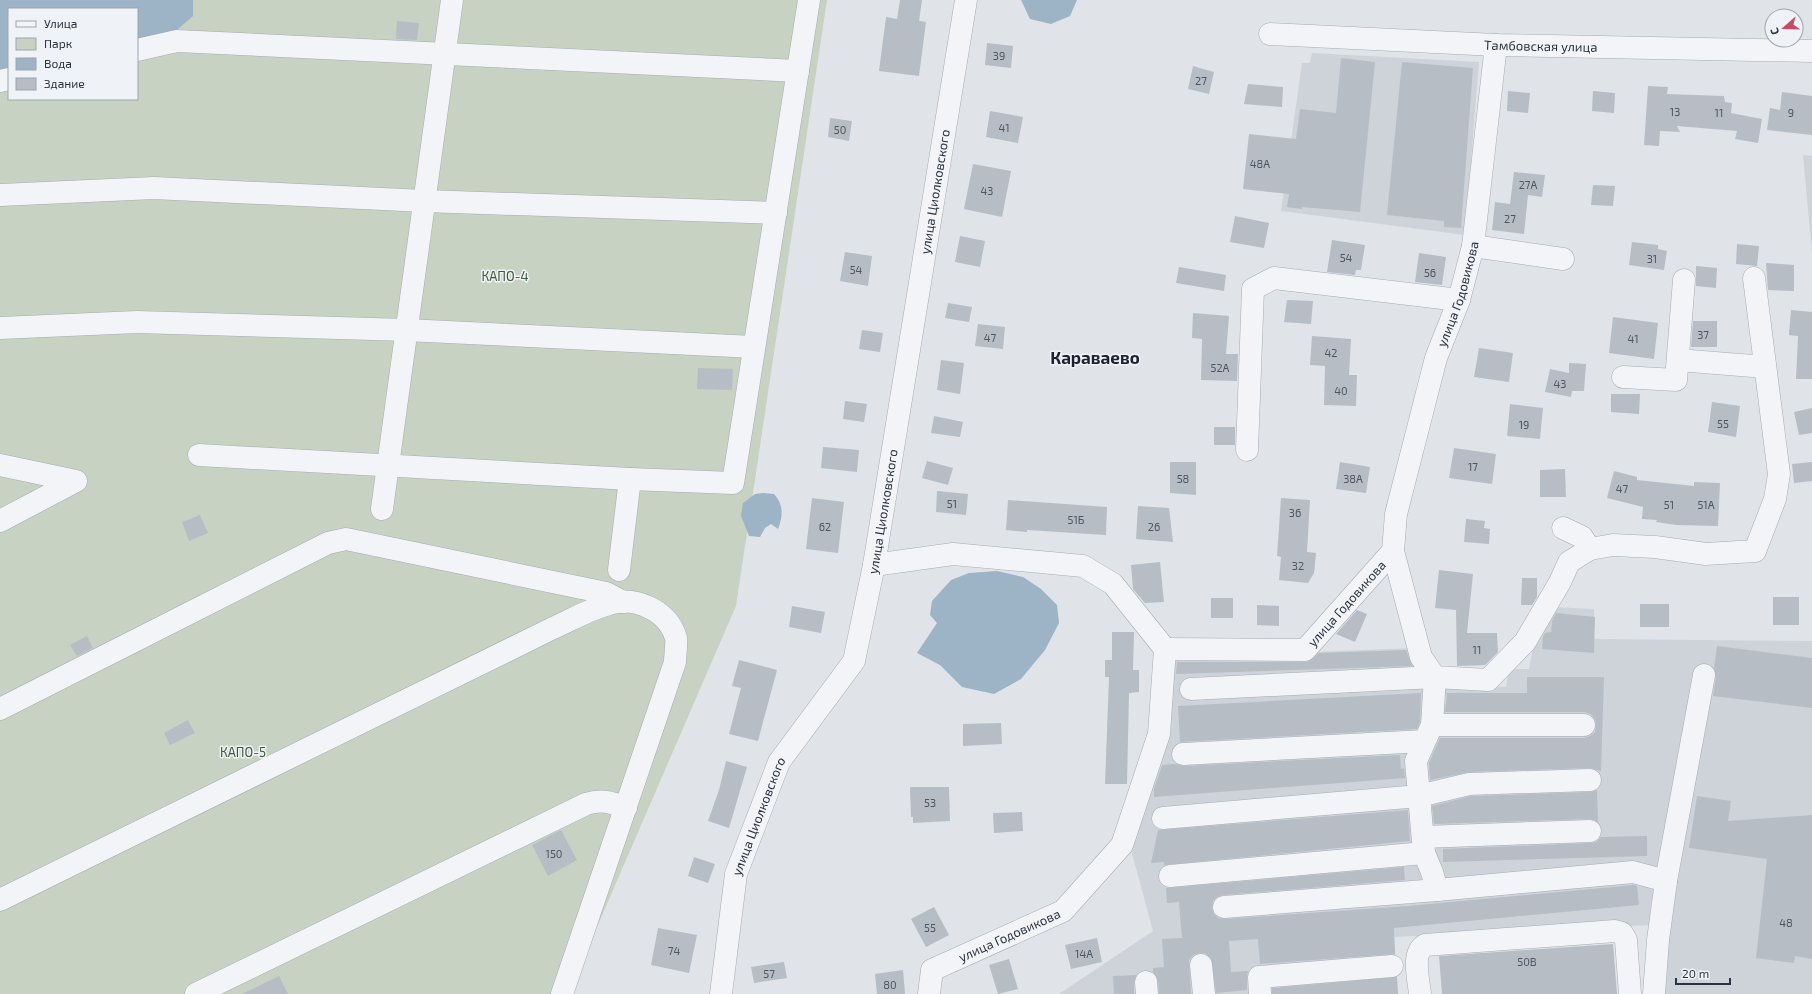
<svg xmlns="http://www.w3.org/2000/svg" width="1812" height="994" font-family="'Exo 2',sans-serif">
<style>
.built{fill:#ced3da}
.green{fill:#c7d2c2;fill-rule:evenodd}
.water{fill:#9db3c6}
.building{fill:#b7bdc5}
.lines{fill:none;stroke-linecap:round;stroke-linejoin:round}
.minor-casing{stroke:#a6abb2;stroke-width:23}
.minor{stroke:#f2f4f7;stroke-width:22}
.labels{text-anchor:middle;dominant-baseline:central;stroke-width:3;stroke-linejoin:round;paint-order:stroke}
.number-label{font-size:11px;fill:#4d5560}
.street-label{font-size:13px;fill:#2a323f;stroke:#eff2f6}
.park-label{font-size:13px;fill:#405938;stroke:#eff2f6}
.district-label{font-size:17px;font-weight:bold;fill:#1c232f;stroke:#eff2f6}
</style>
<rect width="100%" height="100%" fill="#e0e4e8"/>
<g class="built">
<path d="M 1312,53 L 1479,62 L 1465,235 L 1281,211 L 1302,63 L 1310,63 Z"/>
<path d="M 1803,155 L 1812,156 L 1812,253 Z"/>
<path d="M 1553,607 L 1594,609 L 1594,639 L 1812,641 L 1812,994 L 1656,994 L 1650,925 L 1394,937 L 1398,994 L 1059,994 L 1153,931 L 1131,850 L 1167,658 L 1413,648 L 1433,684 L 1506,687 L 1509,669 L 1529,669 L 1537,627 Z"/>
</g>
<path class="green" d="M 0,0 L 827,0 L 736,606 L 568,994 L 0,994 ZM 9,9 L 137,9 L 137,99 L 9,99 Z"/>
<g class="water">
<path d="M 0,0 L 193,0 L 193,16 L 177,30 L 137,40 L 137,9 L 9,9 L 9,70 L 0,72 Z"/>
<path d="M 1021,0 L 1077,0 L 1070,16 L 1051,24 L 1030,19 Z"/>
<path d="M 763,493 L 774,494 C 784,505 783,516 778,529 L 771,524 L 765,528 L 760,537 L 749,536 L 741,516 L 743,503 L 755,494 Z"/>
<path d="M 997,571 L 1023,577 L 1041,589 L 1057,605 L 1059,623 L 1045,650 L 1021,679 L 994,694 L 962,687 L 940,665 L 917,653 L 937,623 L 930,615 L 932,601 L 951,580 L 969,573 Z"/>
</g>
<g class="building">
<path d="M 900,0 L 922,0 L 919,21 L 926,22 L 919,76 L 879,71 L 886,17 L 897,19 Z"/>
<path d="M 397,21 L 419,23 L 417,40 L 396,39 Z"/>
<path d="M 987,43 L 1013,46 L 1011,68 L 985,65 Z"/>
<path d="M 1341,58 L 1375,62 L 1360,212 L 1302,207 L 1302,209 L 1287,207 L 1289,194 L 1243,189 L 1249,134 L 1296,139 L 1300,109 L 1336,113 Z"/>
<path d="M 1402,62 L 1473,68 L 1461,228 L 1444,227 L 1444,221 L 1387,215 Z"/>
<path d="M 1193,66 L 1214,72 L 1209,94 L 1188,89 Z"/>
<path d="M 1248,84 L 1283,87 L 1282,107 L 1244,104 Z"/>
<path d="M 1648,86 L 1668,87 L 1667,94 L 1724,96 L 1725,102 L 1732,103 L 1731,113 L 1762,119 L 1758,143 L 1735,139 L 1737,131 L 1677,126 L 1680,132 L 1660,131 L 1659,146 L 1644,145 Z"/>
<path d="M 1508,91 L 1530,93 L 1528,113 L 1507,111 Z"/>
<path d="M 1593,91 L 1615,93 L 1614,113 L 1592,111 Z"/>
<path d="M 1782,92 L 1812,96 L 1812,135 L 1767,130 L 1770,108 L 1780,110 Z"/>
<path d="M 990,111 L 1023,117 L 1018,143 L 986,137 Z"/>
<path d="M 830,118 L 852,121 L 849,141 L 828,137 Z"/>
<path d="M 973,164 L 1011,171 L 1002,217 L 964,209 Z"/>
<path d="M 1514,172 L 1545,175 L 1542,197 L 1528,195 L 1524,234 L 1492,230 L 1495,202 L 1510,204 Z"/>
<path d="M 1593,185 L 1615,186 L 1613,206 L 1591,205 Z"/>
<path d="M 1235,216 L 1269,223 L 1264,248 L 1230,242 Z"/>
<path d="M 960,236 L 985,241 L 980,267 L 955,262 Z"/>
<path d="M 1332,240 L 1365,245 L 1361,270 L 1356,270 L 1355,275 L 1327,272 Z"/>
<path d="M 1632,242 L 1658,245 L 1658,249 L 1667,251 L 1664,270 L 1629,265 Z"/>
<path d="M 1737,244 L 1759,246 L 1757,266 L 1736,264 Z"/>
<path d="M 845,252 L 872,256 L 868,286 L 840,281 Z"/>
<path d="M 1419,253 L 1446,257 L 1442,285 L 1415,282 Z"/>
<path d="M 1766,263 L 1794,265 L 1794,291 L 1768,290 Z"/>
<path d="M 1696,266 L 1717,268 L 1716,288 L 1696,286 Z"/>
<path d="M 1179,267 L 1226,275 L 1224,291 L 1176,283 Z"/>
<path d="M 1287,300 L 1313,301 L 1311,324 L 1284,322 Z"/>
<path d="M 948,303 L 972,307 L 969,322 L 945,318 Z"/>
<path d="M 1791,310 L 1812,312 L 1812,379 L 1796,379 L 1798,336 L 1789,335 Z"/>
<path d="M 1193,313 L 1229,316 L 1226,354 L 1238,354 L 1237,381 L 1201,380 L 1202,339 L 1192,338 Z"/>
<path d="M 1613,317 L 1658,323 L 1654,359 L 1609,353 Z"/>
<path d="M 1693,321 L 1717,321 L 1717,347 L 1691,347 Z"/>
<path d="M 978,324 L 1005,327 L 1003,349 L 975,346 Z"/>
<path d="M 862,330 L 883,333 L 880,352 L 859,349 Z"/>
<path d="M 1312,336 L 1351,339 L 1349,375 L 1357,375 L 1356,406 L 1324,405 L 1325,366 L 1310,365 Z"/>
<path d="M 1479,348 L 1513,353 L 1509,382 L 1474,377 Z"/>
<path d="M 941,360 L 964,363 L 960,394 L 937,390 Z"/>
<path d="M 1569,363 L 1586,364 L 1584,391 L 1572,391 L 1571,397 L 1545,392 L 1550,369 L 1569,373 Z"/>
<path d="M 698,368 L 733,369 L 732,390 L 697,389 Z"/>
<path d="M 1611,394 L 1640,394 L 1639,414 L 1611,412 Z"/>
<path d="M 845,401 L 867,404 L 864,422 L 843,419 Z"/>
<path d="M 1712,402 L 1740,406 L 1736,437 L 1708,432 Z"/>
<path d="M 1510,404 L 1543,408 L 1540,439 L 1507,436 Z"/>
<path d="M 1812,408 L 1812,433 L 1799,435 L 1794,412 Z"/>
<path d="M 934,416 L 963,422 L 960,437 L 931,433 Z"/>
<rect x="1214" y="427" width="21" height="18"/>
<path d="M 823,447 L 859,450 L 857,472 L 821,468 Z"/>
<path d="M 1454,448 L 1496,454 L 1492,484 L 1449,478 Z"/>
<path d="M 927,461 L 953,468 L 948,485 L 922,478 Z"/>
<path d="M 1170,462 L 1196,462 L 1196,495 L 1170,493 Z"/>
<path d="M 1340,462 L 1370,467 L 1366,493 L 1336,489 Z"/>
<path d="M 1812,462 L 1812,481 L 1794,483 L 1792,464 Z"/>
<path d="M 1565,469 L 1566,497 L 1540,497 L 1540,470 Z"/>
<path d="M 1614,471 L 1637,477 L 1637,480 L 1694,486 L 1694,482 L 1720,483 L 1718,526 L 1676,525 L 1656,522 L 1657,520 L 1642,519 L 1643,507 L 1607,498 Z"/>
<path d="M 937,491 L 968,494 L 966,515 L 936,512 Z"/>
<path d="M 812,498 L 844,502 L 838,553 L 806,549 Z"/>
<path d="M 1281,498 L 1310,500 L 1307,552 L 1316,553 L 1314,573 L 1308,583 L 1279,580 L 1281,557 L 1277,556 Z"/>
<path d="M 1008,500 L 1107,507 L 1106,535 L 1027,530 L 1027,532 L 1006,530 Z"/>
<path d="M 1138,506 L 1169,508 L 1173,542 L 1136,539 Z"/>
<path d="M 200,515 L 208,533 L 189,541 L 182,522 Z"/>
<path d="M 1466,519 L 1485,521 L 1484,528 L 1490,529 L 1489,544 L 1464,542 Z"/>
<path d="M 1160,562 L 1164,602 L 1145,603 L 1133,589 L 1131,565 Z"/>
<path d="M 1439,570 L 1473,574 L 1467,633 L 1497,633 L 1498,652 L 1485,665 L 1457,666 L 1456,610 L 1435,608 Z"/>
<path d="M 1522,578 L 1537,578 L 1537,597 L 1532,605 L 1521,605 Z"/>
<rect x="1773" y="597" width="26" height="28"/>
<rect x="1211" y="598" width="22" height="20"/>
<rect x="1640" y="604" width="29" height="23"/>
<path d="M 1257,605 L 1279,606 L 1279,626 L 1257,625 Z"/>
<path d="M 792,606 L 825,612 L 821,633 L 789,627 Z"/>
<path d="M 1357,610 L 1367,614 L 1355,642 L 1336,634 Z"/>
<path d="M 1556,613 L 1595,617 L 1594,653 L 1542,649 L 1543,637 L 1545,633 L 1551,632 L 1552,621 Z"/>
<path d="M 1112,632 L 1134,632 L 1133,670 L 1139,670 L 1139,692 L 1129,693 L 1127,784 L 1105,784 L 1109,677 L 1105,677 L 1105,660 L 1112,660 Z"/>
<path d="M 87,636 L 93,648 L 77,656 L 70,645 Z"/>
<path d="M 1717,646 L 1812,658 L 1812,708 L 1713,696 L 1716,677 L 1714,668 Z"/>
<path d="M 1406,650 L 1412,666 L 1176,674 L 1177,662 L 1305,662 L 1310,661 L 1319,653 Z"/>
<path d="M 739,660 L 777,670 L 758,741 L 729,734 L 741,688 L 732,686 Z"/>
<path d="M 1527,677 L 1604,677 L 1601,771 L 1590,768 L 1469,772 L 1430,780 L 1429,763 L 1440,738 L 1584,738 L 1590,736 L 1595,732 L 1596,725 L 1595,719 L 1591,714 L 1584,712 L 1445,712 L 1447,693 L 1527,693 Z"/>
<path d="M 1421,693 L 1420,722 L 1417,729 L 1180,742 L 1178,706 Z"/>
<path d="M 188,720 L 195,733 L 170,745 L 164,733 Z"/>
<path d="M 1001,723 L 1002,744 L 963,746 L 963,724 Z"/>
<path d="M 1400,755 L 1401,769 L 1404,768 L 1405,778 L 1154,797 L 1154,789 L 1162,765 L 1175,764 L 1184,766 Z"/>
<path d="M 726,761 L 747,767 L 729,828 L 708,821 L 719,790 Z"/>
<path d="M 910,787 L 949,787 L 950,821 L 913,823 L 913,817 L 911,817 Z"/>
<path d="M 1597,790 L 1598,822 L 1590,819 L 1434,824 L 1432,806 L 1471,796 L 1590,792 Z"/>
<path d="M 1697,796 L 1731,801 L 1728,821 L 1812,815 L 1812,959 L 1795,956 L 1794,963 L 1756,958 L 1767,859 L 1689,848 Z"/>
<path d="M 1408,810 L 1410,841 L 1164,865 L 1164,862 L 1151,863 L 1158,830 Z"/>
<path d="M 1022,812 L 1023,831 L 994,833 L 993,813 Z"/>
<path d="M 561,830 L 577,860 L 548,876 L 532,845 Z"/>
<path d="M 1647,836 L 1647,856 L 1443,862 L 1443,849 L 1590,843 L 1596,842 L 1601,837 Z"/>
<path d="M 694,857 L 715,864 L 708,883 L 688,876 Z"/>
<path d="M 1404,867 L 1405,880 L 1223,895 L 1217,897 L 1213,901 L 1212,908 L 1214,914 L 1218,918 L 1225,919 L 1408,906 L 1634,885 L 1637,886 L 1639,905 L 1394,928 L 1395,954 L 1260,964 L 1258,939 L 1229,941 L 1231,972 L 1248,971 L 1247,978 L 1247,990 L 1216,993 L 1211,958 L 1206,954 L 1200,953 L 1193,955 L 1189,960 L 1191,994 L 1159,994 L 1158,981 L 1153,972 L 1153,968 L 1164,967 L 1162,939 L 1182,938 L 1179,902 L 1167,903 L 1166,888 Z"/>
<path d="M 934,907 L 949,935 L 926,947 L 911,919 Z"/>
<path d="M 658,928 L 697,935 L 689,973 L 651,965 Z"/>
<path d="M 1097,938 L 1102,962 L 1071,969 L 1065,945 Z"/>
<path d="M 1613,944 L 1617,994 L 1442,994 L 1439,956 Z"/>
<path d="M 1009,959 L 1018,989 L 998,994 L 989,965 Z"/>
<path d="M 784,962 L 787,978 L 754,983 L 751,967 Z"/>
<path d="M 903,970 L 905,994 L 877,994 L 875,974 Z"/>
<path d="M 1136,975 L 1134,983 L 1134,994 L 1114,994 L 1113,976 Z"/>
<path d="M 279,976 L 288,994 L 242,994 Z"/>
<path d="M 1397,977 L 1398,994 L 1272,994 L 1272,988 Z"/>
</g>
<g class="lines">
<defs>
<g id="minor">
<path id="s1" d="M 1270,34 L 1496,45 L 1812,51"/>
<path d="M 137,50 L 177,41 L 798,71"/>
<path d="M 0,81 L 9,79"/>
<path d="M 0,195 L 154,188 L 424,201 L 776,213"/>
<path d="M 1473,246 L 1563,259"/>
<path d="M 0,328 L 137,322 L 406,330 L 754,347"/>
<path d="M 1678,360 L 1765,367"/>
<path d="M 1623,377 L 1676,380 L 1684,280"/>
<path d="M 1247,450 L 1253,289 L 1274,278 L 1459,300"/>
<path d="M 199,455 L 630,479 L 733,483 L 809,0"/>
<path d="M 0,465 L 76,481 L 0,521"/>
<path d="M 382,509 L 452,0"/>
<path d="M 1563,528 L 1582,537 L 1590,549"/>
<path d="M 1393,551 L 1421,657 L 1435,677 L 1488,680 L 1525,642 L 1560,582 L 1569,562 L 1590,549 L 1613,545 L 1655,547 L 1706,554 L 1755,551 L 1775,499 L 1779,474 L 1754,278"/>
<path d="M 874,565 L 953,554 L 1083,566 L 1113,584 L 1165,649"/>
<path d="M 619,570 L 630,479"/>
<path d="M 1191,689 L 1435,677 L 1432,725 L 1416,761 L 1424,853 L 1432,872 L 1437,890 L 1633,872 L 1666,881"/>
<path d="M 0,709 L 328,543 L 346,539 L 606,593 L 623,602"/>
<path d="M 1432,725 L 1584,725"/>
<path d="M 1183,754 L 1424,741"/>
<path d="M 1163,818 L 1419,796 L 1469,784 L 1590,780"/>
<path d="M 1423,837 L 1590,831"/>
<path d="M 1170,876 L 1424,853"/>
<path d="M 0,900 L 553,628 C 571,620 590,609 609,604 C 635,596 668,610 676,638 C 677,644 675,655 675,662 L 562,994"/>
<path d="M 1224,907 L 1437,890"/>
<path d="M 1201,965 L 1204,994"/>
<path d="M 1146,982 L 1147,994"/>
<path d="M 196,994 L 586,804 C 601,799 611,802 626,808"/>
<path id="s2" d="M 721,994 L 736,874 L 779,762 L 854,661 L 874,565 L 966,0"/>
<path id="s3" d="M 929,994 L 932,970 L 1063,911 L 1122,845 L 1159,734 L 1165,649 L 1305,650 L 1393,551 L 1396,514 L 1436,358 L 1459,300 L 1473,246 L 1496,45"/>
<path d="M 1260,994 L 1259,977 L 1392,966"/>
<path d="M 1420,994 C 1419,981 1411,953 1425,945 L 1615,931 L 1622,933 L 1626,940 L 1630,994"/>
<path d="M 1654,994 L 1658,940 L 1666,881 L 1704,675"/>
</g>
</defs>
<use href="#minor" class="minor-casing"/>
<use href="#minor" class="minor"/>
</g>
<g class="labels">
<g class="number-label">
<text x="999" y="55">39</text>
<text x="1201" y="80">27</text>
<text x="1675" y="111">13</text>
<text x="1719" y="112">11</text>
<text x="1791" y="112">9</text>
<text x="1004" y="127">41</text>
<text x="840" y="129">50</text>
<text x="1260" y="163">48А</text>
<text x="1528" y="184">27А</text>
<text x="987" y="190">43</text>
<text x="1510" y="218">27</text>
<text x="1346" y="257">54</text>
<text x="1652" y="258">31</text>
<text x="856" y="269">54</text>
<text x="1430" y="272">56</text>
<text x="1703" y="334">37</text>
<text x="990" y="337">47</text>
<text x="1633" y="338">41</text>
<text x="1331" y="352">42</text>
<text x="1220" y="367">52А</text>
<text x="1560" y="383">43</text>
<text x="1341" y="390">40</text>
<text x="1723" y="423">55</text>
<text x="1524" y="424">19</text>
<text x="1473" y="466">17</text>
<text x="1183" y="478">58</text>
<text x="1353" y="478">38А</text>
<text x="1622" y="488">47</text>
<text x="952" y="503">51</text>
<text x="1669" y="504">51</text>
<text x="1706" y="504">51А</text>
<text x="1295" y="512">36</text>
<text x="1076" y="519">51Б</text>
<text x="825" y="526">62</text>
<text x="1154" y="526">26</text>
<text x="1298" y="565">32</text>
<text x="1477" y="649">11</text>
<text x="930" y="802">53</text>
<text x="554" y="853">150</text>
<text x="1786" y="922">48</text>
<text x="930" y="927">55</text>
<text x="674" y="950">74</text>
<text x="1084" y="953">14А</text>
<text x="1527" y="961">50В</text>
<text x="769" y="973">57</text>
<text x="890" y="984">80</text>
</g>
<g class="street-label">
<text stroke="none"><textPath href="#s1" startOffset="271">Тамбовская улица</textPath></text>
<text stroke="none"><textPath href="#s2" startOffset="843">улица Циолковского</textPath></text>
<text stroke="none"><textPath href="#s3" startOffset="997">улица Годовикова</textPath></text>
<text stroke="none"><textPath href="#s2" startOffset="519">улица Циолковского</textPath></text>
<text stroke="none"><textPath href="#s3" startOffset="661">улица Годовикова</textPath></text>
<text stroke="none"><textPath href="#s2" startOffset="183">улица Циолковского</textPath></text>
<text stroke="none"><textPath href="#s3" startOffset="109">улица Годовикова</textPath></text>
</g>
<g class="park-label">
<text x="505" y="276">КАПО-4</text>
<text x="243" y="752">КАПО-5</text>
</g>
<g class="district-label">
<text x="1095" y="357">Караваево</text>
</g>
</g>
<rect x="8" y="8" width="130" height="92" fill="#eff2f6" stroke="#a0a5ad"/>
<rect x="16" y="21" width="20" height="6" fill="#f2f4f7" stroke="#a0a5ad"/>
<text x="44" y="28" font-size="12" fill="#2a323f">Улица</text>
<rect x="16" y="38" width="20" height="12" fill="#c7d2c2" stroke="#a0a5ad"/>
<text x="44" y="48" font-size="12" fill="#2a323f">Парк</text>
<rect x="16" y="58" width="20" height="12" fill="#9db3c6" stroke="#a0a5ad"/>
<text x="44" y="68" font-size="12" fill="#2a323f">Вода</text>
<rect x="16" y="78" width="20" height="12" fill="#b7bdc5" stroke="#a0a5ad"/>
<text x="44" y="88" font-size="12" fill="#2a323f">Здание</text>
<g transform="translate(1784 28) rotate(250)"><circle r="19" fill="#eff2f6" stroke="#a0a5ad"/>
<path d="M0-3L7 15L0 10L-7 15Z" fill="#c64c65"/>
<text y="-6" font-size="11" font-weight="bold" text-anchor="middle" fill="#2a323f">С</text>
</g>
<path d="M1676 978v6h54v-6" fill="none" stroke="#2a323f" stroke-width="2"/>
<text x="1682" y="978" font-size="12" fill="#2a323f" stroke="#eff2f6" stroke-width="3" paint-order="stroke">20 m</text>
</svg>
